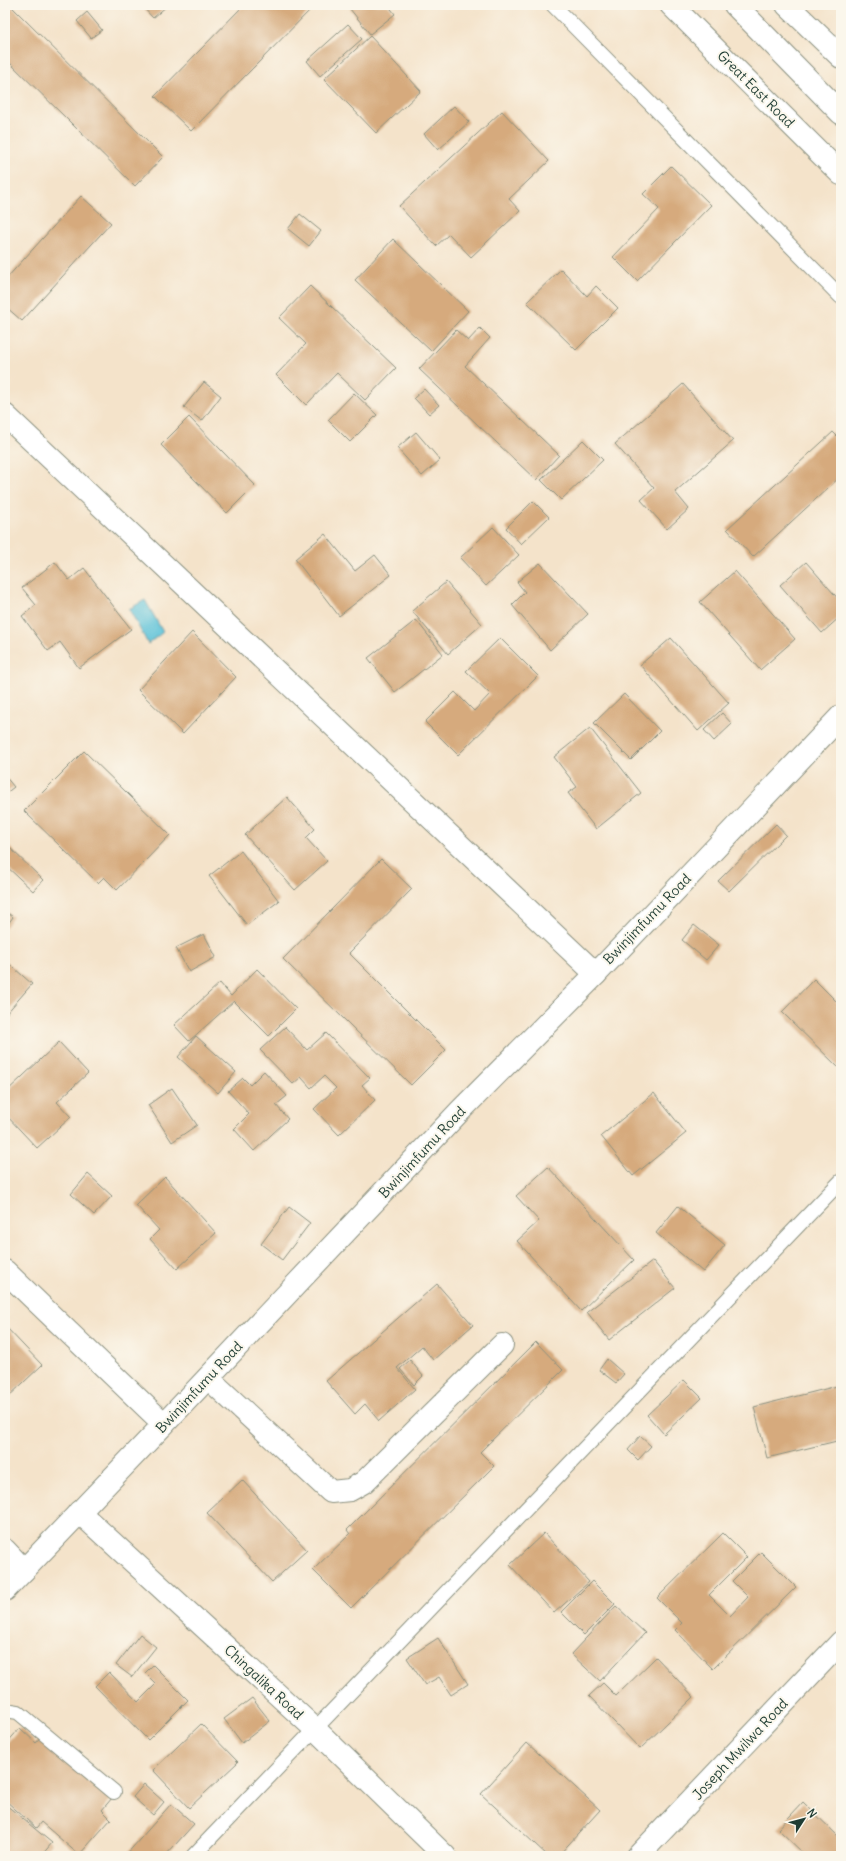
<svg xmlns="http://www.w3.org/2000/svg" width="846" height="1861" font-family="Delius,sans-serif">
<style>
.water{fill:#5ac1d8;stroke:#3c7f86}
.building{fill:#d6aa7d}
.lines{fill:none;stroke-linecap:round;stroke-linejoin:round}
.service-casing{stroke:#8a907f;stroke-width:16}
.minor-casing{stroke:#8a907f;stroke-width:24}
.primary-casing{stroke:#8a907f;stroke-width:24}
.service{stroke:#fff;stroke-width:14}
.minor{stroke:#fff;stroke-width:22}
.primary{stroke:#fff;stroke-width:22}
.labels{text-anchor:middle;dominant-baseline:central;stroke-width:4;stroke-linejoin:round;paint-order:stroke}
.street-label{font-size:14px;fill:#1f3d34;stroke:#fbf7ec}
</style>
<rect width="100%" height="100%" fill="#fbf7ec"/>
<filter id="ink" filterUnits="userSpaceOnUse"><feTurbulence type="fractalNoise" baseFrequency=".025" numOctaves="2"/><feDisplacementMap in="SourceGraphic" scale="8" xChannelSelector="R" yChannelSelector="G"/><feConvolveMatrix kernelMatrix="1 2 1 2 8 2 1 2 1" color-interpolation-filters="sRGB"/></filter>
<filter id="wash" filterUnits="userSpaceOnUse"><feTurbulence type="fractalNoise" baseFrequency=".012" numOctaves="4" result="noise"/><feDisplacementMap in="SourceGraphic" scale="16" xChannelSelector="R" yChannelSelector="G"/><feGaussianBlur stdDeviation="0.9" result="paint"/><feColorMatrix in="noise" values="0 0 0 0 0 0 0 0 0 0 0 0 0 0 0 0 0 1.4 0 .05"/><feComposite in="paint" operator="in"/></filter>
<g filter="url(#wash)">
<rect width="100%" height="100%" fill="#f4e3ca"/>
<path class="water" d="M 145,600 L 163,632 L 148,644 L 129,609 Z"/>
<g id="blocks">
<g class="building">
<path d="M 5,5 L 10,5 L 163,157 L 135,186 L 5,58 Z"/>
<path d="M 141,5 L 168,5 L 153,18 Z"/>
<path d="M 244,5 L 315,5 L 191,131 L 155,96 Z"/>
<path d="M 355,5 L 388,5 L 395,14 L 370,34 L 350,9 Z"/>
<path d="M 87,12 L 102,30 L 91,38 L 77,21 Z"/>
<path d="M 348,24 L 362,39 L 320,76 L 307,61 Z"/>
<path d="M 370,36 L 421,91 L 376,133 L 324,79 Z"/>
<path d="M 454,106 L 469,122 L 438,150 L 424,134 Z"/>
<path d="M 502,111 L 549,161 L 509,199 L 520,211 L 471,257 L 449,234 L 436,246 L 399,206 Z"/>
<path d="M 671,166 L 711,205 L 637,281 L 613,257 L 659,209 L 643,194 Z"/>
<path d="M 81,196 L 111,223 L 22,321 L 5,306 L 5,280 Z"/>
<path d="M 300,214 L 321,231 L 309,246 L 288,229 Z"/>
<path d="M 393,239 L 468,311 L 431,351 L 355,280 Z"/>
<path d="M 561,269 L 587,296 L 596,286 L 618,308 L 576,350 L 527,302 Z"/>
<path d="M 310,286 L 396,368 L 365,400 L 337,373 L 306,405 L 276,375 L 306,344 L 279,318 Z"/>
<path d="M 480,328 L 490,338 L 465,366 L 559,455 L 536,480 L 419,369 L 456,330 L 468,341 Z"/>
<path d="M 204,382 L 221,396 L 202,421 L 184,407 Z"/>
<path d="M 683,384 L 733,441 L 675,492 L 689,509 L 667,529 L 641,500 L 654,488 L 615,444 Z"/>
<path d="M 424,389 L 439,405 L 429,414 L 414,398 Z"/>
<path d="M 354,393 L 377,415 L 350,442 L 328,420 Z"/>
<path d="M 189,417 L 255,485 L 227,513 L 161,445 Z"/>
<path d="M 416,432 L 440,460 L 422,476 L 397,448 Z"/>
<path d="M 833,432 L 841,440 L 841,476 L 753,557 L 727,529 Z"/>
<path d="M 583,440 L 603,460 L 561,500 L 541,480 Z"/>
<path d="M 533,501 L 549,517 L 521,544 L 506,528 Z"/>
<path d="M 493,527 L 519,555 L 486,586 L 460,558 Z"/>
<path d="M 325,534 L 355,571 L 375,555 L 391,575 L 339,616 L 295,559 Z"/>
<path d="M 55,562 L 69,580 L 84,568 L 131,629 L 79,668 L 60,642 L 48,651 L 22,616 L 36,605 L 22,588 Z"/>
<path d="M 806,562 L 841,602 L 841,616 L 822,633 L 780,585 Z"/>
<path d="M 540,563 L 588,614 L 550,650 L 512,605 L 525,592 L 517,582 Z"/>
<path d="M 735,571 L 795,639 L 760,670 L 700,602 Z"/>
<path d="M 446,582 L 482,624 L 448,654 L 412,611 Z"/>
<path d="M 416,620 L 443,654 L 395,692 L 368,658 Z"/>
<path d="M 192,632 L 236,677 L 183,734 L 138,690 Z"/>
<path d="M 500,638 L 538,676 L 458,755 L 425,722 L 455,692 L 474,711 L 490,694 L 466,671 Z"/>
<path d="M 671,638 L 729,703 L 698,731 L 640,665 Z"/>
<path d="M 624,694 L 660,731 L 631,760 L 594,723 Z"/>
<path d="M 722,713 L 732,724 L 714,741 L 704,730 Z"/>
<path d="M 590,728 L 641,793 L 596,829 L 568,793 L 577,787 L 554,757 Z"/>
<path d="M 84,751 L 170,835 L 117,890 L 104,877 L 98,883 L 24,811 Z"/>
<path d="M 5,776 L 14,787 L 5,794 Z"/>
<path d="M 287,797 L 315,829 L 306,838 L 327,861 L 295,890 L 245,835 Z"/>
<path d="M 776,824 L 786,835 L 729,891 L 718,881 Z"/>
<path d="M 5,843 L 43,880 L 33,891 L 5,865 Z"/>
<path d="M 241,851 L 279,901 L 247,925 L 209,876 Z"/>
<path d="M 381,859 L 412,889 L 349,953 L 446,1050 L 411,1085 L 283,959 Z"/>
<path d="M 5,911 L 13,917 L 5,928 Z"/>
<path d="M 694,925 L 719,945 L 706,960 L 682,940 Z"/>
<path d="M 204,934 L 216,957 L 189,972 L 176,948 Z"/>
<path d="M 5,960 L 32,984 L 5,1015 Z"/>
<path d="M 257,969 L 296,1009 L 269,1036 L 234,1001 L 189,1041 L 174,1025 L 220,983 L 231,996 Z"/>
<path d="M 814,979 L 841,1006 L 841,1070 L 782,1012 Z"/>
<path d="M 285,1027 L 307,1050 L 326,1033 L 370,1078 L 362,1085 L 375,1100 L 339,1135 L 314,1109 L 336,1088 L 324,1076 L 311,1088 L 301,1077 L 293,1084 L 260,1050 Z"/>
<path d="M 196,1036 L 236,1072 L 218,1093 L 178,1057 Z"/>
<path d="M 59,1042 L 88,1073 L 57,1102 L 71,1117 L 37,1148 L 5,1114 L 5,1093 Z"/>
<path d="M 264,1071 L 287,1096 L 276,1105 L 288,1119 L 254,1151 L 234,1129 L 249,1114 L 228,1091 L 243,1078 L 250,1085 Z"/>
<path d="M 172,1088 L 197,1125 L 172,1142 L 148,1105 Z"/>
<path d="M 654,1093 L 686,1133 L 633,1176 L 601,1136 Z"/>
<path d="M 548,1167 L 634,1260 L 581,1311 L 517,1241 L 539,1221 L 516,1196 Z"/>
<path d="M 88,1174 L 112,1196 L 94,1215 L 71,1194 Z"/>
<path d="M 165,1177 L 216,1233 L 177,1269 L 150,1239 L 159,1230 L 136,1205 Z"/>
<path d="M 678,1206 L 725,1245 L 703,1272 L 656,1233 Z"/>
<path d="M 289,1207 L 310,1223 L 282,1260 L 261,1244 Z"/>
<path d="M 653,1261 L 675,1288 L 609,1340 L 587,1312 Z"/>
<path d="M 437,1284 L 473,1325 L 433,1360 L 422,1346 L 397,1368 L 415,1389 L 379,1421 L 365,1404 L 355,1414 L 326,1381 Z"/>
<path d="M 5,1326 L 42,1365 L 5,1400 Z"/>
<path d="M 536,1342 L 563,1370 L 480,1452 L 494,1466 L 351,1608 L 313,1570 L 350,1534 L 347,1530 Z"/>
<path d="M 607,1359 L 624,1374 L 616,1383 L 599,1370 Z"/>
<path d="M 410,1360 L 423,1376 L 414,1385 L 400,1369 Z"/>
<path d="M 684,1380 L 702,1398 L 664,1434 L 647,1415 Z"/>
<path d="M 841,1385 L 841,1440 L 767,1458 L 754,1407 Z"/>
<path d="M 640,1436 L 651,1446 L 638,1460 L 628,1450 Z"/>
<path d="M 242,1480 L 307,1550 L 272,1582 L 207,1513 Z"/>
<path d="M 544,1533 L 589,1582 L 554,1613 L 510,1565 Z"/>
<path d="M 723,1533 L 747,1557 L 709,1595 L 730,1616 L 748,1597 L 732,1581 L 761,1552 L 796,1587 L 713,1669 L 675,1630 L 682,1623 L 657,1598 Z"/>
<path d="M 592,1581 L 615,1604 L 584,1635 L 561,1612 Z"/>
<path d="M 616,1606 L 645,1633 L 600,1681 L 571,1654 Z"/>
<path d="M 140,1634 L 156,1647 L 132,1677 L 116,1665 Z"/>
<path d="M 438,1638 L 468,1684 L 451,1695 L 439,1677 L 425,1685 L 407,1658 Z"/>
<path d="M 656,1657 L 694,1697 L 640,1749 L 589,1696 L 603,1683 L 616,1696 Z"/>
<path d="M 153,1665 L 188,1700 L 148,1740 L 95,1686 L 109,1672 L 138,1702 L 156,1684 L 145,1673 Z"/>
<path d="M 252,1698 L 270,1721 L 242,1743 L 224,1719 Z"/>
<path d="M 201,1724 L 238,1762 L 189,1808 L 153,1770 Z"/>
<path d="M 20,1728 L 36,1743 L 42,1736 L 112,1798 L 102,1810 L 111,1819 L 79,1855 L 41,1822 L 36,1828 L 5,1800 L 5,1745 Z"/>
<path d="M 527,1743 L 600,1810 L 558,1856 L 548,1856 L 481,1794 Z"/>
<path d="M 144,1784 L 164,1802 L 153,1815 L 133,1797 Z"/>
<path d="M 803,1802 L 841,1839 L 841,1856 L 806,1856 L 778,1829 Z"/>
<path d="M 5,1804 L 52,1843 L 41,1856 L 5,1856 Z"/>
<path d="M 171,1804 L 194,1824 L 165,1856 L 125,1856 Z"/>
</g>
</g>
</g>
<g filter="url(#ink)">
<use href="#blocks" fill-opacity="0" stroke="#8a907f" stroke-width="1"/>
<g class="lines">
<defs>
<g id="service">
<path d="M 553,5 L 841,297"/>
<path d="M 5,1710 L 18,1712 L 114,1792"/>
<path d="M 193,1856 L 841,1181"/>
</g>
<g id="minor">
<path d="M 787,5 L 841,57"/>
<path d="M 5,415 L 596,974"/>
<path d="M 5,1271 L 164,1424"/>
<path d="M 208,1378 L 331,1492 L 350,1490 L 364,1482 L 502,1345"/>
<path d="M 79,1512 L 315,1729 L 445,1856"/>
<path d="M 5,1550 L 24,1570"/>
<path d="M 5,1590 L 164,1424 L 459,1112 L 596,974 L 841,716"/>
<path d="M 638,1856 L 841,1642"/>
</g>
<g id="primary">
<path d="M 671,5 L 841,174"/>
<path d="M 735,5 L 841,113"/>
</g>
</defs>
<use href="#service" class="service-casing"/>
<use href="#minor" class="minor-casing"/>
<use href="#primary" class="primary-casing"/>
<use href="#service" class="service"/>
<use href="#minor" class="minor"/>
<use href="#primary" class="primary"/>
</g>
</g>
<g class="labels">
<g class="street-label">
<text transform="translate(756 89) rotate(45)">Great East Road</text>
<text transform="translate(647 919) rotate(-46)">Bwinjimfumu Road</text>
<text transform="translate(422 1152) rotate(-47)">Bwinjimfumu Road</text>
<text transform="translate(199 1387) rotate(-47)">Bwinjimfumu Road</text>
<text transform="translate(264 1682) rotate(43)">Chingalika Road</text>
<text transform="translate(740 1749) rotate(-47)">Joseph Mwilwa Road</text>
</g>
</g>
<rect width="846" height="1861" fill="none" stroke="#fbf7ec" stroke-width="20"/>
<g transform="translate(804 1819) rotate(54)" stroke="#fbf7ec" stroke-width="3" paint-order="stroke">
<path d="M0-3L7 15L0 10L-7 15Z" fill="#1f3d34"/>
<text y="-6" font-size="11" font-weight="bold" text-anchor="middle" fill="#1f3d34">N</text>
</g>
</svg>
